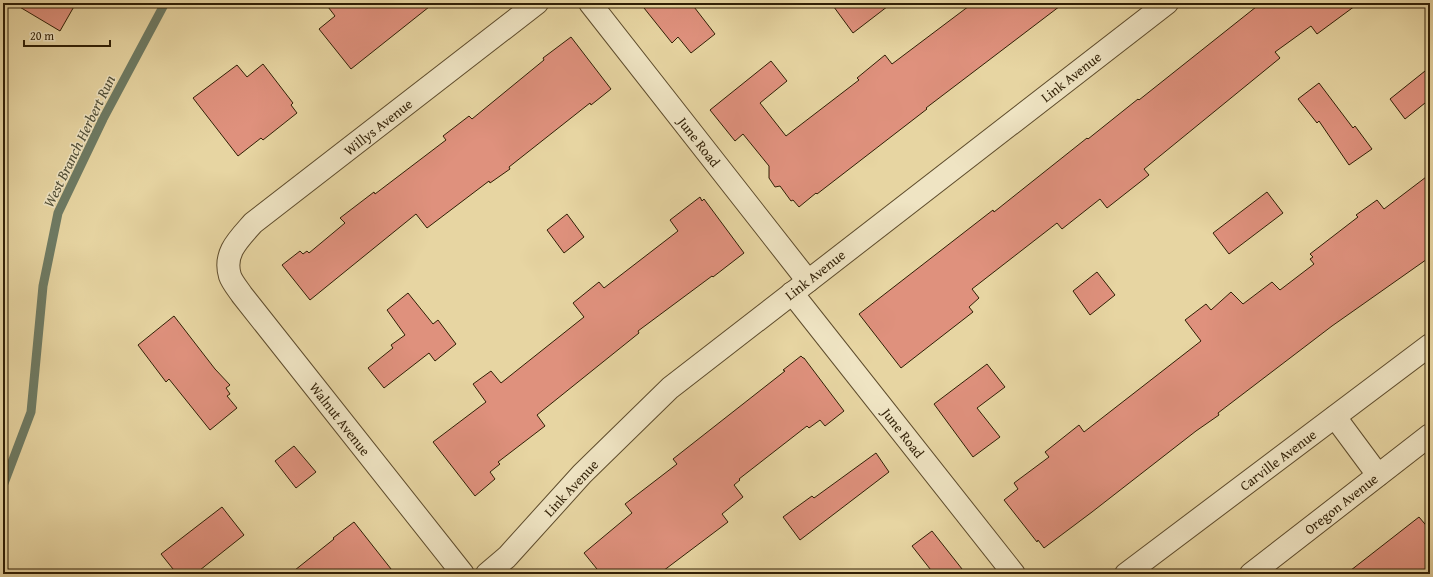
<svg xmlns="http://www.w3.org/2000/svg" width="1433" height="577" font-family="'Gentium Book Plus',serif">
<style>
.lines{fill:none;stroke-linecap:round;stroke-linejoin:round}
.stream{stroke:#6e7b64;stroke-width:9}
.building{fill:#df917d;stroke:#301f05}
.minor-casing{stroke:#5e4c2c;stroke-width:24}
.tertiary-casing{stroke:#5e4c2c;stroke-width:24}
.minor{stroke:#efe4c3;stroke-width:22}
.tertiary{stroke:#efe4c3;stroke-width:22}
.labels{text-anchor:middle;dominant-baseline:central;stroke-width:3;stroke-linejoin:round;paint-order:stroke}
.street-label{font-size:14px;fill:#301f05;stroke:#efe4c3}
.water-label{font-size:15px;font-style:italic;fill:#4f4d35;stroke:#efe4c3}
</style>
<rect width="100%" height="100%" fill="#e7d5a2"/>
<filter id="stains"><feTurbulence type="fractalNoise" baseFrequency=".005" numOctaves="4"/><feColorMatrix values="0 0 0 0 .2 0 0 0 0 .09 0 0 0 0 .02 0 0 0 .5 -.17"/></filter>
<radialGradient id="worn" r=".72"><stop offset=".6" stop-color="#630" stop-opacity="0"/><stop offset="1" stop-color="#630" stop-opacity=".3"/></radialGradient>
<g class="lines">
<path class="stream" d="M 3,486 L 31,412 L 43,286 L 58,213 L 103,119 L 165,3"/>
</g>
<g class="building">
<path d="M 13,3 L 76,3 L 60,31 Z"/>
<path d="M 325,3 L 434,3 L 351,69 L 319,29 L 335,16 Z"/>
<path d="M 640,3 L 691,3 L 715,34 L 691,53 L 678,37 L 672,43 Z"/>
<path d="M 831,3 L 892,3 L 853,33 Z"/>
<path d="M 973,3 L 1064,3 L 926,108 L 927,109 L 817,194 L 816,193 L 799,207 L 793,200 L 791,201 L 780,186 L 775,187 L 769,178 L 769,166 L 743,134 L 735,141 L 710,110 L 771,61 L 787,81 L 760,103 L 786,136 L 859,80 L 857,78 L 885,55 L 892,64 Z"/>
<path d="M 1261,3 L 1359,3 L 1317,34 L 1311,26 L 1275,52 L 1280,58 L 1144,169 L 1149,175 L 1107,208 L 1100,199 L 1062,229 L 1057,223 L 972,289 L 979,298 L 969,307 L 973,312 L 901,368 L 859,314 L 993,210 L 994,212 L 1087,138 L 1088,139 L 1138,99 L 1139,100 Z"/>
<path d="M 571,37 L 611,89 L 591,105 L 590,103 L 509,167 L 510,169 L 490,183 L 489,181 L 427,228 L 416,214 L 310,300 L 282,265 L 300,251 L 303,254 L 307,251 L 309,253 L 345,223 L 340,218 L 374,192 L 375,194 L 446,140 L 443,136 L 469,116 L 472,119 L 544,60 L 543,58 Z"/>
<path d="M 263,64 L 293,103 L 291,105 L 297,113 L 263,140 L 261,138 L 238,156 L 193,98 L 237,65 L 247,77 Z"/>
<path d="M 1430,67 L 1430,99 L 1405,119 L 1390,99 Z"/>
<path d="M 1319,83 L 1353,128 L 1355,126 L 1372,149 L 1349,165 L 1319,121 L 1317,123 L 1298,99 Z"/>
<path d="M 1430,174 L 1430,257 L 1332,326 L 1218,413 L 1219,415 L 1196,431 L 1092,512 L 1044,548 L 1038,540 L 1037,542 L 1004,500 L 1018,489 L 1014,483 L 1049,457 L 1045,452 L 1079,425 L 1084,432 L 1201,341 L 1185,320 L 1206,304 L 1211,310 L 1231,292 L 1243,304 L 1272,282 L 1280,290 L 1314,264 L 1310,259 L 1313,257 L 1310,254 L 1358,217 L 1356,215 L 1377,200 L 1384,209 Z"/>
<path d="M 1267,192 L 1283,213 L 1229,254 L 1213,233 Z"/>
<path d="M 700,197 L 702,201 L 704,199 L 744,253 L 713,277 L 712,276 L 638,331 L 639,333 L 537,415 L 545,426 L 498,462 L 500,464 L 490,472 L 495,479 L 475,496 L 433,442 L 486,402 L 473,384 L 491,371 L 501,383 L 584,317 L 573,303 L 599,282 L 604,288 L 678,231 L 670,220 Z"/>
<path d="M 567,214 L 584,237 L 564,253 L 547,230 Z"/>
<path d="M 1097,272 L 1115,295 L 1090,315 L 1073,291 Z"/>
<path d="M 408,293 L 433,324 L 438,320 L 456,344 L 435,361 L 429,353 L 384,388 L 368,368 L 393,348 L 391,345 L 405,335 L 387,310 Z"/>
<path d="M 174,316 L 215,369 L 230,385 L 226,388 L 230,394 L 227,396 L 237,408 L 210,430 L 169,379 L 166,382 L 138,345 Z"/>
<path d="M 801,356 L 803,358 L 804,358 L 844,411 L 825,426 L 820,420 L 809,428 L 807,426 L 739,479 L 740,480 L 734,485 L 743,497 L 722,514 L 728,522 L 659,574 L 601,574 L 584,553 L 632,513 L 625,504 L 677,464 L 673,459 L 785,371 L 783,370 Z"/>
<path d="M 987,364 L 1005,387 L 977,408 L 1000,437 L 973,457 L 934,404 Z"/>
<path d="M 294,446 L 316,472 L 296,488 L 275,461 Z"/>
<path d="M 876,453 L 889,472 L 800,540 L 783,517 L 812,496 L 814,498 Z"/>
<path d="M 222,507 L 244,535 L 195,574 L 177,574 L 161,554 Z"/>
<path d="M 1419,517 L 1430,530 L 1430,574 L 1346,574 Z"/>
<path d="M 354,522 L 395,574 L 290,574 L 334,539 L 333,538 Z"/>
<path d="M 932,531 L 966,574 L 934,574 L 912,546 Z"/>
</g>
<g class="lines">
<defs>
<g id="minor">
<path d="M 590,3 L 808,281"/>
<path d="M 792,293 L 1014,574"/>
<path d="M 463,574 L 242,295 C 238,289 232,282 230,276 C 223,253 239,239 253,223 L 537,3"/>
<path d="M 487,574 L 507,557 L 582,474 L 670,388 L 1167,3"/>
</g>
<g id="tertiary">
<path d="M 1335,417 L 1378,475"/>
<path d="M 1126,574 L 1430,345"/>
<path d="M 1251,574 L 1430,435"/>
</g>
</defs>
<use href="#minor" class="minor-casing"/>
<use href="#tertiary" class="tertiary-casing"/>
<use href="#minor" class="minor"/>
<use href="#tertiary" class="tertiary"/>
</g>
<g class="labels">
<g class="street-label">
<text transform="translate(1071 77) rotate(-38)">Link Avenue</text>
<text transform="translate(378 127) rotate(-38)">Willys Avenue</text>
<text transform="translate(699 142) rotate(52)">June Road</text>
<text transform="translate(815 275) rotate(-38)">Link Avenue</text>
<text transform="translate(340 419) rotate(52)">Walnut Avenue</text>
<text transform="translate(903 433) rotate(52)">June Road</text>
<text transform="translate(1278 460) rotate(-37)">Carville Avenue</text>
<text transform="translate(571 488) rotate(-47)">Link Avenue</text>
<text transform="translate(1341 504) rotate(-38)">Oregon Avenue</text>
</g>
<g class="water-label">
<text transform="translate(79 141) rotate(-64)">West Branch Herbert Run</text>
</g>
</g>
<rect width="1433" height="577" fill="none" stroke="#e7d5a2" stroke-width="16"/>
<rect x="4" y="4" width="1425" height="569" fill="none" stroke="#301f05" stroke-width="2"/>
<rect x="8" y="8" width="1417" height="561" fill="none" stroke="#301f05"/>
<path d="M24 40v6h86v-6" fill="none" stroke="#301f05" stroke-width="2"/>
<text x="30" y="40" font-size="12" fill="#301f05" stroke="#efe4c3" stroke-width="3" paint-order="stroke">20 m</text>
<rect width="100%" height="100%" filter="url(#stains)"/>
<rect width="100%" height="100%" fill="url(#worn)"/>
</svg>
